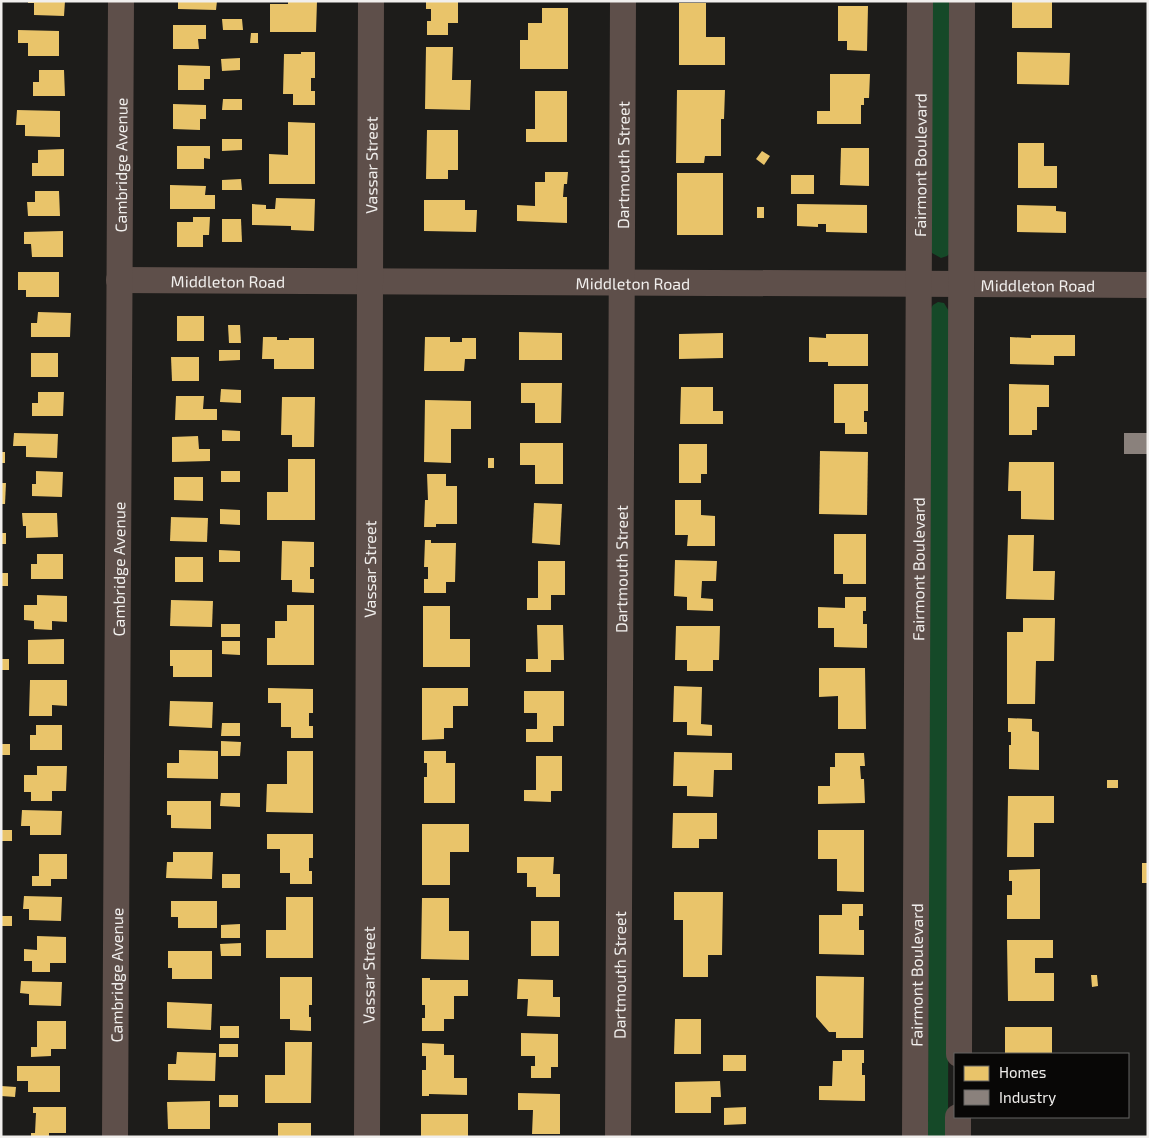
<svg xmlns="http://www.w3.org/2000/svg" width="1149" height="1138" font-family="'Exo 2',sans-serif">
<style>
.green{fill:#154928}
.homes{fill:#e9c46a}
.industry{fill:#8a817c}
.lines{fill:none;stroke-linecap:round;stroke-linejoin:round}
.minor{stroke:#5e4f4a;stroke-width:26}
.labels{text-anchor:middle;dominant-baseline:central;stroke-width:5;stroke-linejoin:round;paint-order:stroke}
.street-label{font-size:16px;fill:#f1efed;stroke:#080706}
</style>
<rect width="100%" height="100%" fill="#1d1c1a"/>
<g class="green">
<path d="M 932,1 L 953,1 L 952,251 L 947,256 L 941,258 L 932,253 L 931,248 Z"/>
<path d="M 938,302 L 944,303 L 950,313 L 948,1137 L 928,1137 L 930,310 L 933,305 Z"/>
</g>
<g class="homes">
<path d="M 28,1 L 65,1 L 64,16 L 34,15 L 34,3 L 28,3 Z"/>
<path d="M 178,1 L 217,1 L 216,10 L 178,9 Z"/>
<path d="M 288,1 L 317,1 L 316,32 L 270,32 L 270,4 L 288,4 Z"/>
<path d="M 426,1 L 458,1 L 458,23 L 448,23 L 448,35 L 427,35 L 427,21 L 431,21 L 431,9 L 426,9 Z"/>
<rect x="1012" y="1" width="40" height="27"/>
<path d="M 679,3 L 706,3 L 706,37 L 725,37 L 725,65 L 679,65 Z"/>
<path d="M 838,6 L 868,6 L 867,51 L 847,50 L 847,41 L 838,41 Z"/>
<path d="M 542,8 L 568,8 L 568,69 L 520,69 L 520,40 L 528,40 L 528,23 L 542,23 Z"/>
<path d="M 222,19 L 242,19 L 243,30 L 223,30 Z"/>
<path d="M 173,25 L 206,25 L 206,39 L 198,39 L 199,49 L 173,49 Z"/>
<path d="M 18,30 L 59,31 L 59,56 L 28,56 L 28,43 L 18,43 Z"/>
<path d="M 251,33 L 258,33 L 258,43 L 250,43 Z"/>
<path d="M 426,47 L 453,47 L 452,80 L 471,80 L 470,110 L 425,109 Z"/>
<path d="M 301,52 L 315,52 L 315,78 L 311,78 L 311,91 L 315,91 L 315,105 L 293,105 L 293,94 L 283,94 L 284,54 L 301,54 Z"/>
<path d="M 1017,52 L 1070,53 L 1069,85 L 1017,84 Z"/>
<path d="M 240,58 L 240,70 L 222,71 L 221,59 Z"/>
<path d="M 178,65 L 210,66 L 210,79 L 204,79 L 204,90 L 178,90 Z"/>
<path d="M 39,70 L 64,70 L 65,96 L 33,96 L 33,82 L 39,82 Z"/>
<path d="M 830,74 L 870,74 L 869,98 L 864,98 L 864,105 L 861,105 L 861,124 L 817,124 L 817,111 L 830,111 Z"/>
<path d="M 677,90 L 725,90 L 724,119 L 721,119 L 721,156 L 705,156 L 704,163 L 676,163 Z"/>
<path d="M 535,91 L 567,91 L 567,142 L 526,142 L 526,129 L 535,129 Z"/>
<path d="M 223,99 L 242,99 L 242,110 L 222,110 Z"/>
<path d="M 173,104 L 206,105 L 206,119 L 200,119 L 200,130 L 173,129 Z"/>
<path d="M 17,110 L 60,111 L 60,137 L 25,136 L 25,125 L 16,125 Z"/>
<path d="M 288,122 L 315,123 L 315,184 L 269,184 L 269,154 L 288,155 Z"/>
<path d="M 427,130 L 458,130 L 458,170 L 448,170 L 448,179 L 426,179 Z"/>
<path d="M 222,139 L 242,139 L 242,150 L 222,151 Z"/>
<path d="M 1018,143 L 1044,143 L 1044,166 L 1057,166 L 1057,188 L 1018,188 Z"/>
<path d="M 177,146 L 210,146 L 210,159 L 204,158 L 204,169 L 177,169 Z"/>
<path d="M 841,148 L 869,148 L 869,186 L 840,185 Z"/>
<path d="M 64,149 L 64,176 L 32,176 L 32,163 L 38,163 L 38,150 Z"/>
<path d="M 762,151 L 770,156 L 764,165 L 756,159 Z"/>
<path d="M 545,172 L 568,172 L 567,184 L 564,184 L 563,197 L 567,197 L 567,223 L 517,221 L 517,205 L 535,206 L 535,182 L 545,182 Z"/>
<rect x="677" y="173" width="46" height="62"/>
<rect x="791" y="175" width="23" height="19"/>
<path d="M 241,179 L 242,190 L 222,190 L 222,180 Z"/>
<path d="M 170,185 L 206,186 L 205,195 L 215,195 L 215,209 L 170,209 Z"/>
<path d="M 35,191 L 59,191 L 60,216 L 28,216 L 27,202 L 35,202 Z"/>
<path d="M 276,198 L 315,199 L 314,231 L 291,230 L 291,226 L 252,225 L 252,204 L 266,205 L 266,209 L 275,209 Z"/>
<path d="M 424,200 L 465,200 L 465,210 L 477,210 L 476,232 L 424,231 Z"/>
<path d="M 797,204 L 867,205 L 867,233 L 826,232 L 826,224 L 818,224 L 818,227 L 797,226 Z"/>
<path d="M 1017,205 L 1056,206 L 1056,211 L 1066,212 L 1066,233 L 1017,232 Z"/>
<rect x="757" y="207" width="7" height="11"/>
<path d="M 193,217 L 210,217 L 209,235 L 203,235 L 203,247 L 177,247 L 177,222 L 193,222 Z"/>
<path d="M 222,219 L 241,219 L 242,242 L 222,242 Z"/>
<path d="M 63,231 L 63,257 L 32,257 L 31,244 L 24,244 L 24,232 Z"/>
<path d="M 18,272 L 59,272 L 59,297 L 26,297 L 26,290 L 18,290 Z"/>
<path d="M 38,312 L 71,313 L 70,337 L 31,337 L 31,323 L 37,323 Z"/>
<rect x="177" y="316" width="27" height="25"/>
<path d="M 228,325 L 240,325 L 241,343 L 229,343 Z"/>
<path d="M 519,332 L 562,333 L 562,360 L 519,360 Z"/>
<path d="M 723,333 L 723,358 L 679,359 L 679,334 Z"/>
<path d="M 826,334 L 868,334 L 868,366 L 828,366 L 828,362 L 809,362 L 809,337 L 826,338 Z"/>
<path d="M 1031,335 L 1075,335 L 1075,356 L 1054,356 L 1054,365 L 1010,364 L 1010,337 L 1031,338 Z"/>
<path d="M 263,337 L 277,337 L 277,340 L 289,340 L 289,338 L 314,338 L 314,369 L 274,369 L 274,359 L 262,359 Z"/>
<path d="M 425,337 L 450,337 L 450,342 L 462,342 L 462,338 L 476,338 L 476,359 L 465,359 L 464,371 L 424,371 Z"/>
<path d="M 219,350 L 240,350 L 240,360 L 219,361 Z"/>
<rect x="31" y="353" width="27" height="24"/>
<path d="M 171,357 L 199,357 L 199,381 L 172,381 Z"/>
<path d="M 521,383 L 562,383 L 561,423 L 535,423 L 535,403 L 521,403 Z"/>
<path d="M 834,384 L 868,384 L 868,411 L 864,411 L 864,422 L 867,422 L 867,434 L 845,434 L 845,423 L 834,423 Z"/>
<path d="M 1009,384 L 1049,385 L 1049,407 L 1037,407 L 1037,430 L 1032,430 L 1032,435 L 1009,435 Z"/>
<path d="M 681,387 L 713,387 L 713,411 L 723,411 L 723,424 L 680,424 Z"/>
<path d="M 221,389 L 241,390 L 241,403 L 220,402 Z"/>
<path d="M 38,392 L 64,392 L 63,416 L 32,416 L 32,403 L 38,403 Z"/>
<path d="M 176,396 L 204,396 L 203,409 L 217,409 L 217,420 L 175,420 Z"/>
<path d="M 282,397 L 315,397 L 314,447 L 292,447 L 292,435 L 281,435 Z"/>
<path d="M 425,400 L 471,401 L 471,429 L 451,429 L 451,463 L 424,462 Z"/>
<path d="M 222,430 L 240,431 L 240,441 L 222,441 Z"/>
<path d="M 14,433 L 58,434 L 57,458 L 26,457 L 26,446 L 13,446 Z"/>
<path d="M 198,436 L 199,449 L 210,449 L 210,461 L 172,462 L 172,437 Z"/>
<path d="M 520,443 L 563,443 L 563,484 L 535,484 L 535,465 L 520,465 Z"/>
<path d="M 679,444 L 707,444 L 707,474 L 701,474 L 701,483 L 679,483 Z"/>
<path d="M 820,451 L 868,452 L 867,515 L 819,514 Z"/>
<rect x="1" y="452" width="4" height="11"/>
<rect x="488" y="458" width="6" height="10"/>
<path d="M 288,459 L 315,459 L 315,520 L 267,520 L 267,492 L 288,492 Z"/>
<path d="M 1009,462 L 1054,462 L 1054,520 L 1021,519 L 1021,491 L 1008,491 Z"/>
<path d="M 36,471 L 63,472 L 62,497 L 32,496 L 32,484 L 36,484 Z"/>
<rect x="221" y="471" width="19" height="11"/>
<path d="M 427,474 L 446,474 L 446,486 L 457,486 L 457,524 L 436,524 L 436,527 L 424,527 L 425,500 L 428,500 Z"/>
<path d="M 174,477 L 203,477 L 203,501 L 174,500 Z"/>
<path d="M 1,483 L 6,483 L 5,504 L 1,504 Z"/>
<path d="M 675,500 L 701,500 L 701,515 L 715,516 L 715,546 L 687,546 L 688,535 L 675,535 Z"/>
<path d="M 534,503 L 562,504 L 560,545 L 532,543 Z"/>
<path d="M 220,509 L 240,510 L 240,525 L 220,524 Z"/>
<path d="M 22,513 L 57,513 L 58,537 L 26,538 L 26,526 L 23,526 Z"/>
<path d="M 171,517 L 208,518 L 207,542 L 170,541 Z"/>
<rect x="1" y="533" width="5" height="11"/>
<path d="M 834,534 L 866,534 L 866,584 L 843,584 L 843,574 L 834,574 Z"/>
<path d="M 1008,535 L 1034,535 L 1033,571 L 1055,571 L 1054,600 L 1006,599 Z"/>
<path d="M 425,540 L 431,540 L 431,543 L 456,543 L 455,582 L 446,582 L 446,593 L 424,593 L 424,579 L 428,579 L 428,567 L 424,567 Z"/>
<path d="M 282,541 L 314,542 L 314,567 L 310,567 L 310,579 L 314,579 L 314,593 L 292,592 L 292,580 L 281,580 Z"/>
<path d="M 219,550 L 240,551 L 240,562 L 219,562 Z"/>
<path d="M 37,554 L 63,554 L 63,579 L 31,579 L 31,564 L 37,564 Z"/>
<rect x="175" y="557" width="28" height="25"/>
<path d="M 675,560 L 717,561 L 716,581 L 702,581 L 701,598 L 713,599 L 713,611 L 687,610 L 687,597 L 674,596 Z"/>
<path d="M 538,561 L 565,561 L 565,595 L 551,595 L 551,610 L 527,610 L 527,598 L 538,598 Z"/>
<rect x="1" y="573" width="7" height="13"/>
<path d="M 37,595 L 67,596 L 67,622 L 52,621 L 52,630 L 34,629 L 34,621 L 24,620 L 24,605 L 37,605 Z"/>
<path d="M 845,597 L 866,597 L 866,611 L 863,611 L 863,624 L 867,624 L 867,648 L 834,647 L 834,628 L 818,628 L 818,607 L 845,608 Z"/>
<path d="M 171,600 L 213,601 L 212,627 L 170,626 Z"/>
<path d="M 287,605 L 314,605 L 314,665 L 267,665 L 267,638 L 275,638 L 275,621 L 287,621 Z"/>
<path d="M 423,606 L 450,606 L 450,639 L 470,639 L 470,667 L 423,667 Z"/>
<path d="M 1023,618 L 1055,618 L 1054,661 L 1036,661 L 1035,704 L 1007,704 L 1007,632 L 1023,632 Z"/>
<rect x="221" y="624" width="19" height="13"/>
<path d="M 537,625 L 563,625 L 564,660 L 551,660 L 551,672 L 526,672 L 526,659 L 538,659 Z"/>
<path d="M 676,626 L 720,626 L 719,660 L 713,660 L 713,671 L 687,671 L 687,660 L 675,660 Z"/>
<path d="M 64,639 L 64,664 L 28,664 L 28,640 Z"/>
<path d="M 222,641 L 240,641 L 240,655 L 222,654 Z"/>
<path d="M 170,650 L 212,650 L 212,677 L 173,677 L 173,666 L 170,666 Z"/>
<rect x="1" y="659" width="8" height="11"/>
<path d="M 819,668 L 865,668 L 866,729 L 838,729 L 838,696 L 819,697 Z"/>
<path d="M 30,680 L 67,680 L 67,706 L 52,705 L 52,716 L 29,716 Z"/>
<path d="M 674,686 L 702,687 L 701,724 L 712,725 L 712,736 L 687,735 L 687,722 L 673,722 Z"/>
<path d="M 268,688 L 313,689 L 313,713 L 309,713 L 309,726 L 313,726 L 313,738 L 291,738 L 291,727 L 281,727 L 281,703 L 268,703 Z"/>
<path d="M 422,688 L 468,688 L 468,706 L 453,706 L 453,728 L 444,728 L 444,739 L 422,740 Z"/>
<path d="M 524,691 L 564,691 L 564,726 L 553,726 L 553,742 L 526,742 L 526,729 L 537,729 L 537,713 L 524,713 Z"/>
<path d="M 170,701 L 213,702 L 212,728 L 169,726 Z"/>
<path d="M 1008,718 L 1032,719 L 1032,731 L 1039,732 L 1039,770 L 1009,769 L 1009,745 L 1011,745 L 1011,732 L 1008,732 Z"/>
<path d="M 222,723 L 240,723 L 240,736 L 221,736 Z"/>
<path d="M 36,725 L 62,725 L 62,750 L 30,750 L 30,735 L 36,735 Z"/>
<path d="M 221,741 L 241,742 L 240,756 L 221,756 Z"/>
<rect x="1" y="744" width="9" height="11"/>
<path d="M 179,750 L 218,751 L 218,779 L 167,778 L 167,763 L 179,763 Z"/>
<path d="M 287,751 L 313,751 L 313,813 L 266,812 L 267,784 L 287,784 Z"/>
<path d="M 424,751 L 446,751 L 446,763 L 455,763 L 455,803 L 424,803 L 424,777 L 427,777 L 427,763 L 424,763 Z"/>
<path d="M 674,752 L 732,753 L 732,770 L 714,770 L 713,797 L 687,796 L 687,786 L 673,786 Z"/>
<path d="M 835,753 L 864,753 L 865,766 L 860,766 L 861,779 L 864,779 L 865,803 L 818,804 L 818,786 L 830,786 L 830,767 L 835,767 Z"/>
<path d="M 536,756 L 562,756 L 562,791 L 551,791 L 551,802 L 524,801 L 524,790 L 536,790 Z"/>
<path d="M 37,766 L 67,766 L 66,791 L 52,791 L 52,801 L 31,801 L 31,792 L 24,792 L 24,775 L 37,775 Z"/>
<rect x="1107" y="780" width="11" height="8"/>
<path d="M 221,793 L 240,793 L 240,807 L 220,806 Z"/>
<path d="M 1008,796 L 1054,796 L 1054,823 L 1034,823 L 1034,857 L 1007,857 Z"/>
<path d="M 167,801 L 211,801 L 211,829 L 171,828 L 171,815 L 167,815 Z"/>
<path d="M 22,810 L 62,811 L 61,835 L 30,835 L 30,826 L 21,826 Z"/>
<path d="M 673,813 L 717,813 L 717,839 L 699,839 L 699,848 L 672,848 Z"/>
<path d="M 422,824 L 469,824 L 469,852 L 450,852 L 450,885 L 422,885 Z"/>
<rect x="1" y="830" width="11" height="11"/>
<path d="M 818,830 L 864,830 L 864,892 L 837,891 L 837,859 L 818,859 Z"/>
<path d="M 267,834 L 313,834 L 313,858 L 309,858 L 309,871 L 312,871 L 312,884 L 290,884 L 290,873 L 280,873 L 280,849 L 267,849 Z"/>
<path d="M 173,852 L 213,852 L 212,879 L 166,878 L 167,862 L 173,862 Z"/>
<path d="M 39,854 L 67,854 L 67,879 L 51,879 L 51,886 L 32,886 L 32,876 L 39,876 Z"/>
<path d="M 517,857 L 554,857 L 553,874 L 560,874 L 560,897 L 536,897 L 536,887 L 527,887 L 527,873 L 517,873 Z"/>
<rect x="1142" y="863" width="6" height="20"/>
<path d="M 1040,869 L 1040,919 L 1007,919 L 1007,895 L 1012,895 L 1012,881 L 1009,881 L 1009,870 Z"/>
<rect x="222" y="874" width="18" height="14"/>
<path d="M 674,892 L 723,892 L 722,955 L 708,955 L 708,977 L 683,977 L 683,920 L 674,920 Z"/>
<path d="M 24,896 L 62,897 L 61,921 L 29,920 L 29,909 L 23,909 Z"/>
<path d="M 286,897 L 313,897 L 313,958 L 266,958 L 266,930 L 286,930 Z"/>
<path d="M 422,898 L 449,898 L 449,931 L 469,931 L 469,960 L 421,959 Z"/>
<path d="M 171,901 L 217,901 L 217,928 L 178,928 L 178,917 L 171,917 Z"/>
<path d="M 842,904 L 863,904 L 863,916 L 859,916 L 859,930 L 864,930 L 864,955 L 819,954 L 819,915 L 842,915 Z"/>
<rect x="1" y="916" width="11" height="10"/>
<rect x="531" y="921" width="28" height="35"/>
<path d="M 240,924 L 240,938 L 221,938 L 221,925 Z"/>
<path d="M 37,936 L 66,937 L 66,963 L 50,963 L 50,972 L 32,972 L 32,961 L 24,961 L 24,949 L 37,950 Z"/>
<path d="M 1007,940 L 1053,940 L 1053,958 L 1035,958 L 1035,973 L 1054,973 L 1054,1001 L 1008,1001 Z"/>
<path d="M 241,943 L 241,956 L 221,956 L 220,944 Z"/>
<path d="M 168,951 L 212,951 L 212,979 L 172,979 L 172,968 L 168,968 Z"/>
<path d="M 1091,975 L 1097,975 L 1098,986 L 1092,987 Z"/>
<path d="M 816,976 L 864,977 L 863,1038 L 836,1038 L 836,1032 L 829,1032 L 816,1017 Z"/>
<path d="M 280,977 L 312,977 L 312,1005 L 309,1005 L 309,1017 L 311,1017 L 311,1031 L 290,1030 L 290,1019 L 280,1019 Z"/>
<path d="M 422,978 L 430,978 L 430,980 L 468,980 L 468,996 L 454,996 L 454,1019 L 444,1019 L 444,1031 L 422,1031 L 422,1018 L 425,1018 L 425,1005 L 422,1005 Z"/>
<path d="M 518,979 L 553,980 L 553,997 L 560,997 L 560,1017 L 527,1016 L 528,999 L 517,999 Z"/>
<path d="M 21,981 L 62,982 L 61,1006 L 29,1005 L 29,994 L 20,993 Z"/>
<path d="M 167,1002 L 212,1004 L 211,1030 L 167,1028 Z"/>
<path d="M 675,1019 L 701,1019 L 701,1054 L 674,1054 Z"/>
<path d="M 37,1021 L 66,1021 L 66,1049 L 51,1049 L 51,1056 L 31,1057 L 31,1047 L 37,1047 Z"/>
<rect x="220" y="1026" width="19" height="12"/>
<rect x="1005" y="1027" width="47" height="27"/>
<path d="M 521,1033 L 558,1034 L 558,1067 L 551,1067 L 551,1078 L 531,1078 L 531,1066 L 535,1066 L 535,1056 L 521,1056 Z"/>
<path d="M 285,1042 L 312,1042 L 311,1103 L 265,1103 L 265,1075 L 285,1075 Z"/>
<path d="M 422,1043 L 444,1044 L 444,1055 L 454,1055 L 454,1078 L 467,1078 L 467,1095 L 429,1094 L 429,1096 L 422,1096 L 422,1070 L 426,1070 L 426,1056 L 422,1056 Z"/>
<rect x="219" y="1044" width="19" height="13"/>
<path d="M 842,1050 L 864,1050 L 864,1063 L 862,1063 L 862,1075 L 865,1075 L 865,1101 L 819,1100 L 819,1086 L 832,1086 L 833,1061 L 842,1061 Z"/>
<path d="M 177,1052 L 216,1053 L 215,1081 L 168,1080 L 168,1064 L 176,1064 Z"/>
<rect x="723" y="1055" width="23" height="16"/>
<path d="M 17,1066 L 60,1066 L 60,1092 L 28,1092 L 28,1081 L 17,1081 Z"/>
<path d="M 720,1081 L 721,1097 L 711,1097 L 711,1113 L 675,1113 L 675,1082 Z"/>
<path d="M 1,1086 L 16,1087 L 15,1097 L 1,1096 Z"/>
<path d="M 518,1093 L 560,1094 L 560,1134 L 532,1134 L 533,1110 L 518,1110 Z"/>
<rect x="219" y="1095" width="19" height="12"/>
<path d="M 210,1101 L 210,1129 L 168,1129 L 167,1102 Z"/>
<path d="M 33,1107 L 66,1107 L 66,1133 L 49,1133 L 49,1137 L 31,1137 L 31,1133 L 35,1133 L 36,1113 L 33,1113 Z"/>
<path d="M 746,1107 L 746,1124 L 724,1125 L 724,1108 Z"/>
<rect x="421" y="1114" width="47" height="23"/>
<rect x="278" y="1123" width="33" height="14"/>
</g>
<rect class="industry" x="1124" y="433" width="24" height="21"/>
<g class="lines">
<g class="minor">
<path id="s1" d="M 119,280 L 1148,285"/>
<path d="M 959,1054 L 962,1"/>
<path id="s2" d="M 115,1137 L 121,1"/>
<path id="s3" d="M 367,1137 L 371,1"/>
<path id="s4" d="M 618,1137 L 623,1"/>
<path id="s5" d="M 915,1137 L 920,1"/>
<path d="M 958,1137 L 958,1117"/>
</g>
</g>
<g class="labels">
<g class="street-label">
<text stroke="none"><textPath href="#s2" startOffset="972">Cambridge Avenue</textPath></text>
<text stroke="none"><textPath href="#s3" startOffset="972">Vassar Street</textPath></text>
<text stroke="none"><textPath href="#s4" startOffset="972">Dartmouth Street</textPath></text>
<text stroke="none"><textPath href="#s5" startOffset="972">Fairmont Boulevard</textPath></text>
<text stroke="none"><textPath href="#s1" startOffset="109">Middleton Road</textPath></text>
<text stroke="none"><textPath href="#s1" startOffset="514">Middleton Road</textPath></text>
<text stroke="none"><textPath href="#s1" startOffset="919">Middleton Road</textPath></text>
<text stroke="none"><textPath href="#s2" startOffset="568">Cambridge Avenue</textPath></text>
<text stroke="none"><textPath href="#s3" startOffset="568">Vassar Street</textPath></text>
<text stroke="none"><textPath href="#s4" startOffset="568">Dartmouth Street</textPath></text>
<text stroke="none"><textPath href="#s5" startOffset="568">Fairmont Boulevard</textPath></text>
<text stroke="none"><textPath href="#s2" startOffset="162">Cambridge Avenue</textPath></text>
<text stroke="none"><textPath href="#s3" startOffset="162">Vassar Street</textPath></text>
<text stroke="none"><textPath href="#s4" startOffset="162">Dartmouth Street</textPath></text>
<text stroke="none"><textPath href="#s5" startOffset="162">Fairmont Boulevard</textPath></text>
</g>
</g>
<rect width="1149" height="1138" fill="none" stroke="#f1efed" stroke-width="5"/>
<rect x="954" y="1053" width="175" height="65" fill="#080706" stroke="#656462"/>
<rect x="964" y="1066" width="25" height="15" fill="#e9c46a" stroke="#656462"/>
<text x="999" y="1078" font-size="15" fill="#f1efed">Homes</text>
<rect x="964" y="1090" width="25" height="15" fill="#8a817c" stroke="#656462"/>
<text x="999" y="1103" font-size="15" fill="#f1efed">Industry</text>
</svg>
